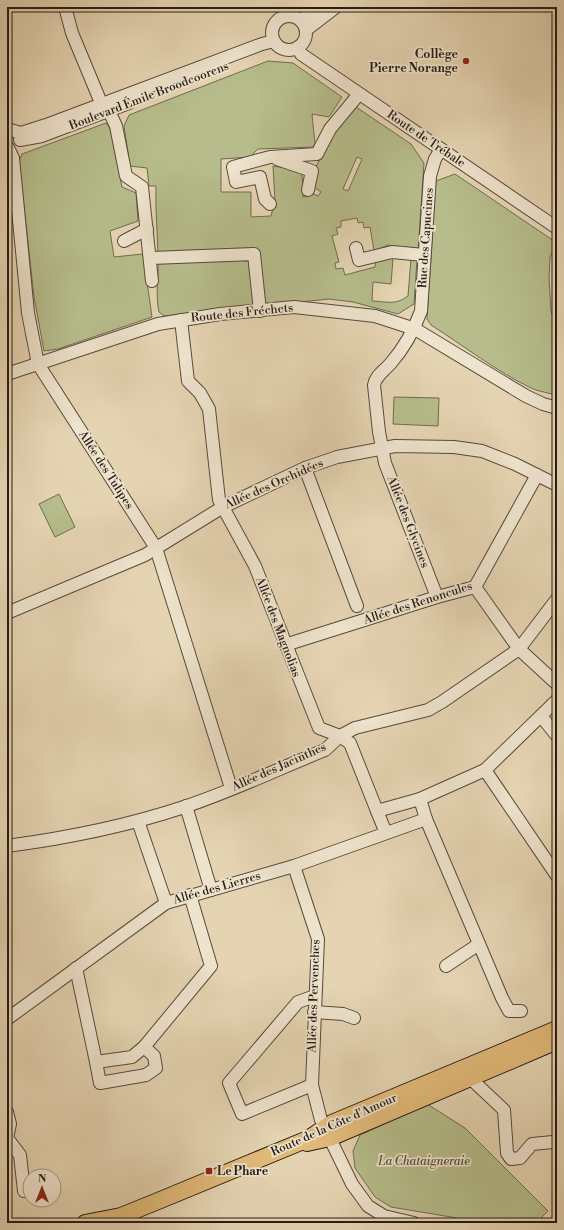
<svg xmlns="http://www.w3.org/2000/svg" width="564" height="1230" font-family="'Libre Bodoni',serif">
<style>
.green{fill:#b6bc8b;stroke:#6e6c50;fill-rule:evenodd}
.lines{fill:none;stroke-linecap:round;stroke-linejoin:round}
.minor-casing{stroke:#564a3c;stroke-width:14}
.major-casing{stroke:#261c14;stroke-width:18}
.minor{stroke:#eee3cd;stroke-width:12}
.major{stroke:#e2ba79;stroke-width:16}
.poi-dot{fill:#8f2418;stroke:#eee3cd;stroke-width:1.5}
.labels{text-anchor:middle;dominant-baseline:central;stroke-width:3.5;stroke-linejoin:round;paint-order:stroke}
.poi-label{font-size:12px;font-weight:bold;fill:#261c14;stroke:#eee3cd;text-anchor:end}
.street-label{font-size:12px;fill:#261c14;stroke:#eee3cd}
.park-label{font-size:12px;font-style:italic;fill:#514c38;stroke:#eee3cd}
</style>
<rect width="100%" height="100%" fill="#e5d4b2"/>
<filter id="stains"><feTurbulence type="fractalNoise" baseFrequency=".005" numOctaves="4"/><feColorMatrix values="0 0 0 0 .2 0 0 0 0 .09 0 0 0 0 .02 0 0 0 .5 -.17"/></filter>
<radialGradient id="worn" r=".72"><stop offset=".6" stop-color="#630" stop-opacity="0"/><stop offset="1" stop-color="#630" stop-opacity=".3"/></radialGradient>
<g class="green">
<path d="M 268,61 L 293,63 L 342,97 L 329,117 L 312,114 L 315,144 L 313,147 L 258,149 L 250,157 L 221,159 L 221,192 L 251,192 L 251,217 L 271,216 L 275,201 L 273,166 L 302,171 L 303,197 L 314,194 L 318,196 L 321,192 L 310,184 L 315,169 L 333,130 L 356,107 L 411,144 L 424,163 L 418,250 L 388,245 L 374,251 L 370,227 L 364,228 L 363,222 L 358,223 L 357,218 L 341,221 L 341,227 L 336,228 L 338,234 L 332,236 L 339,262 L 335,263 L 336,269 L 343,268 L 345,275 L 375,267 L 376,258 L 393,258 L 391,284 L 373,282 L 372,301 C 389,302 396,305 408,296 L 411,259 L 417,259 L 414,304 L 398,314 L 353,302 L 329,299 L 164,316 L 159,312 C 155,294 159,277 158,259 C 158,235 155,210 156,186 L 149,186 L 147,168 L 130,166 L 124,126 L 129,115 ZM 357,157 L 362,159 L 348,191 L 343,189 Z"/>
<path d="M 106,123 L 110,128 L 122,187 L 136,193 L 138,221 L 110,231 L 114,257 L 143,254 L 152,317 L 58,349 L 44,351 L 34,297 L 19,161 L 22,154 Z"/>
<path d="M 455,174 L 557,243 L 550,257 L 549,278 L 551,311 L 557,330 L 557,396 C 548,392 539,392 531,388 C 496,371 464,346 431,325 L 427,319 L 436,181 Z"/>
<path d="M 394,397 L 439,398 L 438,426 L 393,424 Z"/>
<path d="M 59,494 L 75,527 L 55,537 L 39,504 Z"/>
<path d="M 427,1104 L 465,1128 L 548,1211 L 536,1223 L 469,1223 L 457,1218 L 391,1207 L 375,1197 L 355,1168 L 353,1151 L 360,1135 Z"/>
</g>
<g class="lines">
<defs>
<g id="minor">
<path d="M 65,7 L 72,33 L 99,98"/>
<circle cx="289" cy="33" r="17"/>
<path d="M 301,20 L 318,7"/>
<path d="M 306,30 L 336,7"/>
<path d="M 298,47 L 301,54 L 557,228"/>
<path d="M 109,111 L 116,126 L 126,176 L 142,187 L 152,281"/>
<path d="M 7,129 L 21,133 L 46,125 L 262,44 L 274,41"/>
<path d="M 20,140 L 42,136 L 129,103"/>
<path d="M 8,148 L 13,158 L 28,313 L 38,364 L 156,548 L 231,788"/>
<path d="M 277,159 L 312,171 L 308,190"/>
<path d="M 270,204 L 265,199 L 260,177 L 236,182 L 233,167 L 270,157 L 317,154 L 330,129 L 359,94"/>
<path d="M 124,241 L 147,229"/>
<path d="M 356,248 L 359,260 L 392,252 L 424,255"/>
<path d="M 151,258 L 254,254 L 260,311"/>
<path d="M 181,320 L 188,381 L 200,393 L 209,409 L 219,500 L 255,566 L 319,728 L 340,736 L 350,743 L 377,811"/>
<path d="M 7,374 L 158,324 L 220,314 L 294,307 L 375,316 L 415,329 L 526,396 L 543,404 L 557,408"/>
<path d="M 305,468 L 357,606"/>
<path d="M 475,587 L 519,649 L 557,684"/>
<path d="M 437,597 L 385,463 L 379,432 L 374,385 C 376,375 384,371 391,363 C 404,348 414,330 421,311 L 430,176 L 435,159 L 441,149"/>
<path d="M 7,613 L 145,555 L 223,507 L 305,468 L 337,457 L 395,446 L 454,447 L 482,451 L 515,464 L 557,485"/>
<path d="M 285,645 L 437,597 L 475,587 L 537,475"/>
<path d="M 541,716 L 557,736"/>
<path d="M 485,770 L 557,876"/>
<path d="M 420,799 L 485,770 L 557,700"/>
<path d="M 186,806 L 211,890"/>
<path d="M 426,819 L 502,998 L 509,1011 L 521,1011"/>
<path d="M 138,821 L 166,903"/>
<path d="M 7,846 C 67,838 127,826 184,807 C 232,791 278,769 325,750 L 340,736 L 355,728 L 428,710 L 442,702 L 519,649 L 557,599"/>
<path d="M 294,866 L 318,939 L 312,1085 L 321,1120 L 352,1184 L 368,1206 L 384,1216 L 414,1223"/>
<path d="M 446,966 L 479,944"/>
<path d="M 76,968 L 96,1062 L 132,1057 L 144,1047 L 211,966 L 190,895"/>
<path d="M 314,1012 L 343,1014 L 354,1018"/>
<path d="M 7,1019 L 166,903 L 294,866 L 426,819 L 420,799 L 377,811 L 386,833"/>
<path d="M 96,1062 L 100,1083 L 146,1075 L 156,1068 L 154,1056 L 144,1047"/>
<path d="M 470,1078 L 504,1110 L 507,1153 L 511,1159 L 520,1158 L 532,1144 L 553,1142 L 557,1145"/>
<path d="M 312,1085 L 242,1114 L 229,1083 L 298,1002 L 315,996"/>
<path d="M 7,1112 L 10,1124 L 7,1138 L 20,1155 L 24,1191"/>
</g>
<g id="major">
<path d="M 307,1143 L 330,1138 L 557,1041"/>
<path d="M 85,1223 L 121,1216 L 158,1201 L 308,1139 L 332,1123 L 557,1029"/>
</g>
</defs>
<use href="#minor" class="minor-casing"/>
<use href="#major" class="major-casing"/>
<use href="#minor" class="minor"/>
<use href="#major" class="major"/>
</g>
<g class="poi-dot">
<circle cx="466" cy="61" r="4"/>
<rect x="205" y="1167" width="8" height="8" rx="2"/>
</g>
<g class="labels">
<g class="poi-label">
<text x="458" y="54">Collège<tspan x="458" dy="14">Pierre Norange</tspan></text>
<text x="217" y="1171" text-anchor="start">Le Phare</text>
</g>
<g class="street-label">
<text transform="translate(149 96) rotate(-21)">Boulevard Émile Broodcoorens</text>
<text transform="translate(426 139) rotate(34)">Route de Trébale</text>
<text transform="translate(426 238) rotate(-86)">Rue des Capucines</text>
<text transform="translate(242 313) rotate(-6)">Route des Fréchets</text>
<text transform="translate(106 470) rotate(57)">Allée des Tulipes</text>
<text transform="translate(274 484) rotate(-24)">Allée des Orchidées</text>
<text transform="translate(408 522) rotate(69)">Allée des Glycines</text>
<text transform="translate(418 603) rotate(-18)">Allée des Renoncules</text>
<text transform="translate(278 627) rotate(69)">Allée des Magnolias</text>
<text transform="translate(279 767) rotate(-24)">Allée des Jacinthes</text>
<text transform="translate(217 888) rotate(-16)">Allée des Lierres</text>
<text transform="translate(314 996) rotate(-88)">Allée des Pervenches</text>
<text transform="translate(334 1125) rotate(-24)">Route de la Côte d'Amour</text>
</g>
<g class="park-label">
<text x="424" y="1161">La Chataigneraie</text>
</g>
</g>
<rect width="564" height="1230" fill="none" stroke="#e5d4b2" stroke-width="24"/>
<rect x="8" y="8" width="548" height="1214" fill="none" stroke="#261c14" stroke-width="2"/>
<rect x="12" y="12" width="540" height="1206" fill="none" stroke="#261c14"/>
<g transform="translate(42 1188)"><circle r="19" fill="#eee3cd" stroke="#9e9383"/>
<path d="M0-3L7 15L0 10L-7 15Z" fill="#8f2418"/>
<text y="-6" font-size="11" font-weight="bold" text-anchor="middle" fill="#261c14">N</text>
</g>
<rect width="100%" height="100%" filter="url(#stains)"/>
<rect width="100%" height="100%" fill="url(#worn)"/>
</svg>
